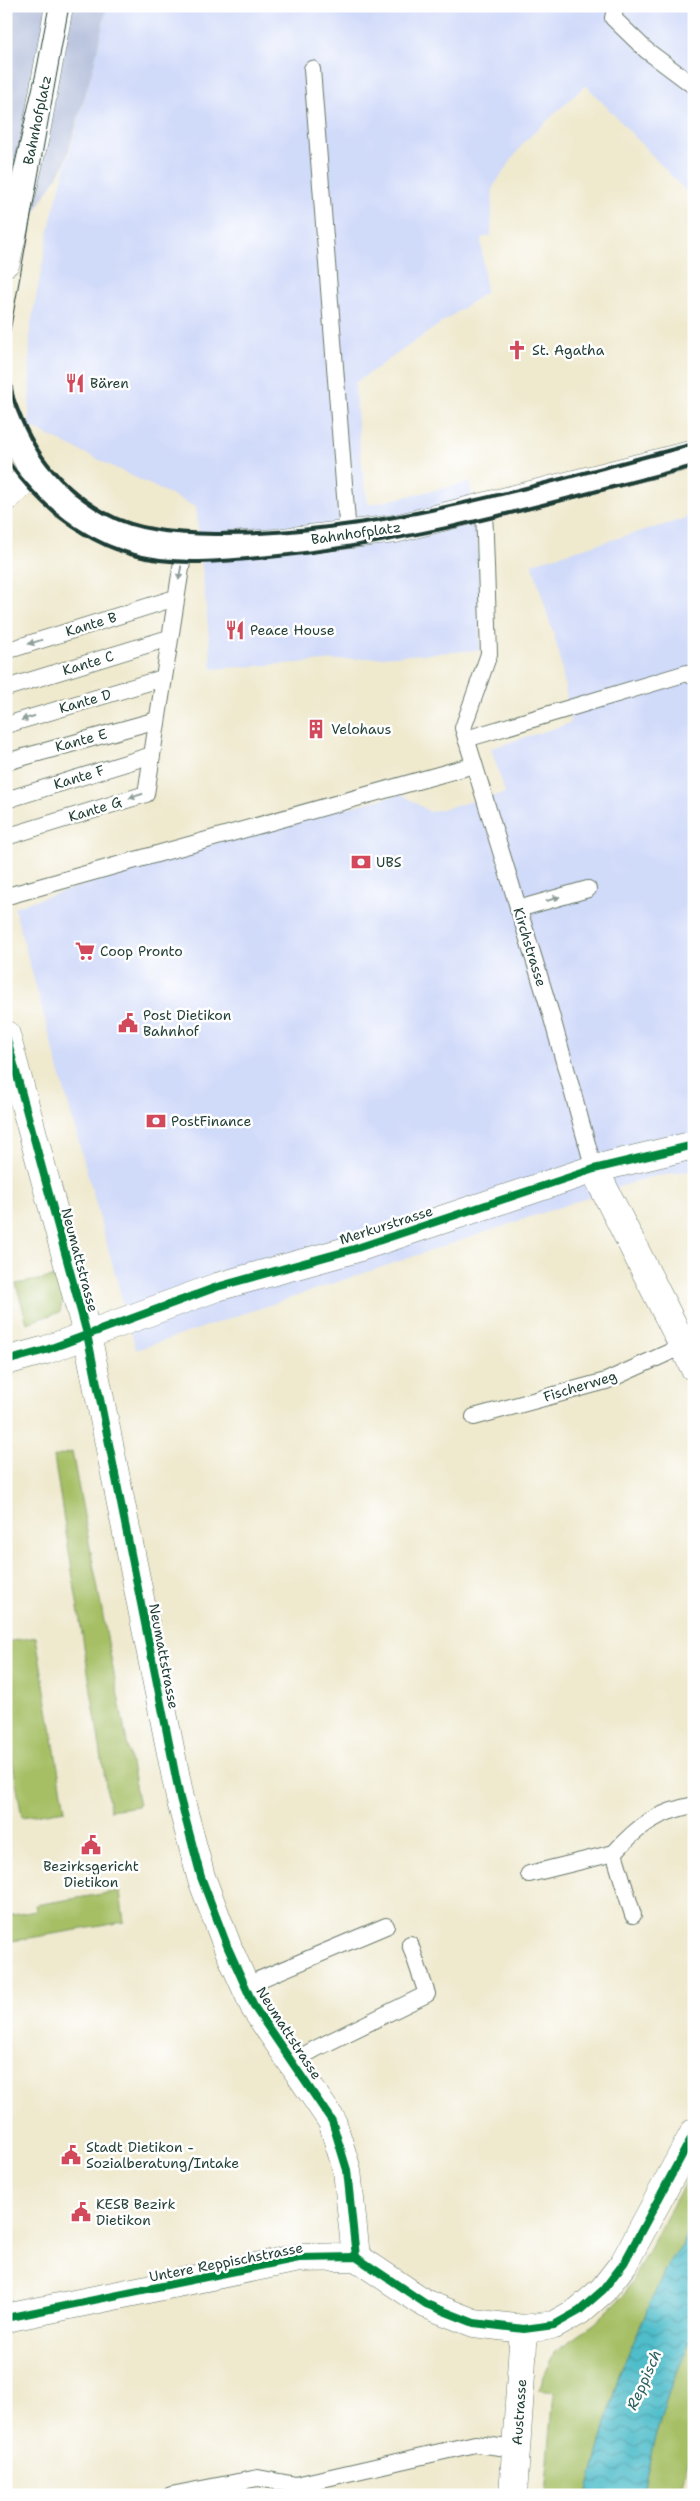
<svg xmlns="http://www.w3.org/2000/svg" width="700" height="2501" font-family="'Shantell Sans',sans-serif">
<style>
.built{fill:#d0daf9}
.railway{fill:#bac4de}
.green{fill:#a6bf65;stroke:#627e4c}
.water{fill:url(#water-waves);stroke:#387d7f}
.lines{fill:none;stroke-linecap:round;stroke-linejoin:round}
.lane-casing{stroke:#68796a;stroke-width:18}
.street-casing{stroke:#68796a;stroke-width:29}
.secondary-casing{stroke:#68796a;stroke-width:29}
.lane{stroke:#fff;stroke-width:16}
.street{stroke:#fff;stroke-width:28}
.secondary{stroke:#fff;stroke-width:28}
.tram{stroke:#1f3d34;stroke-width:1}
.rail{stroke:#1f3d34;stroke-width:4}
.cycleway-casing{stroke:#fff;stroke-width:11}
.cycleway{stroke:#00873e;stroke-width:8}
.oneway{fill:#8f9e9a}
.labels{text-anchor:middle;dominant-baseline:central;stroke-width:5;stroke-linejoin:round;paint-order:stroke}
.street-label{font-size:14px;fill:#1f3d34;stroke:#fff}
.poi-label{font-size:14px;fill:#1f3d34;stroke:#fff;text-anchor:start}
.water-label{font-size:15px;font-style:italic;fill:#2e6361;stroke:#fff}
</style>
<defs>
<pattern id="water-waves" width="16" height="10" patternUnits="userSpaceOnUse" patternTransform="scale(1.25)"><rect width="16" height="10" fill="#50bdca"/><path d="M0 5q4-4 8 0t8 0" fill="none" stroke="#429ba5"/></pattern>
</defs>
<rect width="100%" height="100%" fill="#fff"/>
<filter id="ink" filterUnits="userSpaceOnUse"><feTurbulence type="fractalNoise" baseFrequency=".02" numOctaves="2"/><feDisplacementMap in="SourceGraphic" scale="10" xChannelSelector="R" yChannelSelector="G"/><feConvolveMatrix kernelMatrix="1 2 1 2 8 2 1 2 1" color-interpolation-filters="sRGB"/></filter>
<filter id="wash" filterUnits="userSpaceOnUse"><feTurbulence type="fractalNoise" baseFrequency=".0096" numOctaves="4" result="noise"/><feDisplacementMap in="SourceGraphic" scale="20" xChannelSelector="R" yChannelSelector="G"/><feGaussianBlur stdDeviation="1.12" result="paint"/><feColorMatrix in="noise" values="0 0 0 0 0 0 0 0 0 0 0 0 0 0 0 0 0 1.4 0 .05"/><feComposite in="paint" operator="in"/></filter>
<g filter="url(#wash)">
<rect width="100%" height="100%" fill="#efe9ce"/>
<g class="built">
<path d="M 107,6 L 694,6 L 694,200 L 586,85 L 524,142 L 493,187 L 491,236 L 481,238 L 486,292 L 355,383 L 360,450 L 368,505 L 470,482 L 479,554 L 480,650 L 212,669 L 196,507 L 29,426 L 30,329 L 51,219 L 94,65 Z"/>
<path d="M 694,510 L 694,1170 L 646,1178 L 136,1350 L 14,907 L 240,835 L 401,794 L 430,812 L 505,793 L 491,748 L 571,723 L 559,653 L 532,563 L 684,519 Z"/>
</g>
<path class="railway" d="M 6,6 L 107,6 L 94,65 L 65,164 L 6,258 Z"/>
<g class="green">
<path d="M 59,1276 L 64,1294 L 60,1312 L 27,1323 L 16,1284 Z"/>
<path d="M 72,1452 L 139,1806 L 110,1810 L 54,1457 Z"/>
<path d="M 36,1637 L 65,1810 L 22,1817 L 6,1725 L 6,1642 Z"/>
<path d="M 120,1891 L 124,1922 L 6,1942 L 6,1916 L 36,1911 L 35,1905 Z"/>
<path d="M 694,2166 L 694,2218 L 688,2228 L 682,2246 L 668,2264 L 619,2374 L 587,2495 L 545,2495 L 554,2392 L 540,2390 L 543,2376 L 555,2351 L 594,2324 L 624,2295 Z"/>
<path d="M 694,2333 L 694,2438 L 679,2495 L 642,2495 L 653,2445 L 670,2388 Z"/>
</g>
<path class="water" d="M 694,2218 L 694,2333 L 670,2388 L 653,2445 L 642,2495 L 587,2495 L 619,2374 L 668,2264 L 682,2246 L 688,2228 Z"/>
</g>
<g filter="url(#ink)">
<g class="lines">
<defs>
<g id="lane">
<path d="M 616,6 L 613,18 L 646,50 L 694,86"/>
<path d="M 312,69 L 348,535"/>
<path d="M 484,508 L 489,654 L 463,728 L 550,1011 L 594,1169"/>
<path d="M 6,651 L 175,598"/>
<path d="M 6,688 L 169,638"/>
<path d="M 6,725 L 163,678"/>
<path d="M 466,739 L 687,673 L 694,677"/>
<path d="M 6,762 L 157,720"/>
<path d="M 6,800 L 152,755"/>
<path d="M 6,837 L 146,794 L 184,549"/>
<path d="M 6,895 L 11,895 L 474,765"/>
<path d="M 518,909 L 588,889"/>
<path d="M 474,1417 L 606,1381 L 683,1346"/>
<path d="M 529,1874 L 614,1853"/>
<path d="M 633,1915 L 614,1853 C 639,1825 657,1812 694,1805"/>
<path d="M 244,1986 L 386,1926"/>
<path d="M 292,2062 L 317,2048 L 427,1994 L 410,1944"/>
<path d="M 171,2495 L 258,2478 L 296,2485 L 475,2444 L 517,2449"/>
</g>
<g id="street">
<path d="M 6,262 L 36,132 L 59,6"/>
<path d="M 6,419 L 34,472 L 64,505 L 112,531 L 146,542 L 184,549 L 275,543 L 395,529 L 694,454"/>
<path d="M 6,497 L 34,472"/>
<path d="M 6,1035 L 87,1334 L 180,1798 L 201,1877 L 228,1948 L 255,2008 L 332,2121 L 347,2170 L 356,2257"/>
<path d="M 594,1169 L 694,1367"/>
<path d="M 6,2318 L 299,2258 L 356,2257 L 426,2304 L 474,2323 L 524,2329 L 554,2325 L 579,2311 L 603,2290 L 624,2263 L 694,2133"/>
<path d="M 513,2495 L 524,2329"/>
</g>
<path id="secondary" d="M 6,1361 L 46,1350 L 217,1287 L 354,1249 L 594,1169 L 694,1145"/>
</defs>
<use href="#lane" class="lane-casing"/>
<use href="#street" class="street-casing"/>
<use href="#secondary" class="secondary-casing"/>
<use href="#lane" class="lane"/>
<use href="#street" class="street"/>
<use href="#secondary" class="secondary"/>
<g class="tram">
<path d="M 6,202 L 36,73 L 49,6"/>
<path d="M 15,402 L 8,360 L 9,337 L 69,6"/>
</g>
<g class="rail">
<path d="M 6,375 C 23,436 49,481 105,513 C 139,532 178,533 216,534 C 379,535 537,484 694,444"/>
<path d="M 6,459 C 38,504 77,538 130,554 C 174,567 224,561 269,557 C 413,543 553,502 694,466"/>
</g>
<defs>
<g id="cycleway">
<path d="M 6,1035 L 87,1334 L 180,1798 L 201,1877 L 228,1948 L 255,2008 L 332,2121 L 347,2170 L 356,2257"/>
<path d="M 6,1361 L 46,1350 L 217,1287 L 354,1249 L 594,1169 L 694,1145"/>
<path d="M 6,2318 L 299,2258 L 356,2257 L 426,2304 L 474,2323 L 524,2329 L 554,2325 L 579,2311 L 603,2290 L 624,2263 L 694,2133"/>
</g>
</defs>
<use href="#cycleway" class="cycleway-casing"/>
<use href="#cycleway" class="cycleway"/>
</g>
<defs><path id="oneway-solid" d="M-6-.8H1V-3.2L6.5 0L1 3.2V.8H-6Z" transform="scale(1.25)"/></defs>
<g class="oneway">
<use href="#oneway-solid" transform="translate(180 573) rotate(100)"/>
<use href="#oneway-solid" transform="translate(35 642) rotate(163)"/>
<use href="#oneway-solid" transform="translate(28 718) rotate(162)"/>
<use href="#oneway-solid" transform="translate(136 796) rotate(163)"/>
<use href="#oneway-solid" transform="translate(553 899) rotate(-17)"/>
</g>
</g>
<defs>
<symbol id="church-bare" viewBox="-9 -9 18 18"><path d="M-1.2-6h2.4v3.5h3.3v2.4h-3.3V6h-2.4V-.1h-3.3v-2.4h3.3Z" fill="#d1495b" stroke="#fff" stroke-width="2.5" paint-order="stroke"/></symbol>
<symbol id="restaurant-bare" viewBox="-9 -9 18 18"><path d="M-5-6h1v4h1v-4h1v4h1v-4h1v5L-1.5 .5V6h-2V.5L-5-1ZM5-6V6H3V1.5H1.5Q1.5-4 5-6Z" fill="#d1495b" stroke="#fff" stroke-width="2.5" paint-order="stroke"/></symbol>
<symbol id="building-bare" viewBox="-9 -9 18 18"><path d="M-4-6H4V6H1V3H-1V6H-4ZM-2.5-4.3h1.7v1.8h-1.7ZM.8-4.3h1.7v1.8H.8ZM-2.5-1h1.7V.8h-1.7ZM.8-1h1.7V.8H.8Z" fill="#d1495b" stroke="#fff" stroke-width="2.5" paint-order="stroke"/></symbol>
<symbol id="bank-bare" viewBox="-9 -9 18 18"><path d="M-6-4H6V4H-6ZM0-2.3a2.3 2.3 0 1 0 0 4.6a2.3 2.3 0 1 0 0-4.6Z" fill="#d1495b" stroke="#fff" stroke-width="2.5" paint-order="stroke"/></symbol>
<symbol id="supermarket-bare" viewBox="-9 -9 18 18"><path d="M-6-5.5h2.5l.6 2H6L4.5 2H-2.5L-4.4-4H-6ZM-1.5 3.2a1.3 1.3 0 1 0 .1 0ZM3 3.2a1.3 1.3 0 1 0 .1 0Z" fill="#d1495b" stroke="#fff" stroke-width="2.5" paint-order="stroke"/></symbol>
<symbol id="civic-bare" viewBox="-9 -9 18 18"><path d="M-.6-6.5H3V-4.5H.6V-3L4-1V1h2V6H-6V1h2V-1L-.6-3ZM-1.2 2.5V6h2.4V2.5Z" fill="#d1495b" stroke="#fff" stroke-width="2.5" paint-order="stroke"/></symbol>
</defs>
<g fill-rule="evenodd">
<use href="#church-bare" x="503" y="336" width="28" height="28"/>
<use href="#restaurant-bare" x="61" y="369" width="28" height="28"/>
<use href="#restaurant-bare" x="221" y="616" width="28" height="28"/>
<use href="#building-bare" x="302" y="715" width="28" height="28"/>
<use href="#bank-bare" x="347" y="848" width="28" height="28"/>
<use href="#supermarket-bare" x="71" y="937" width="28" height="28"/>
<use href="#civic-bare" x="114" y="1009" width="28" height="28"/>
<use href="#bank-bare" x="142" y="1107" width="28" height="28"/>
<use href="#civic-bare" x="77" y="1831" width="28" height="28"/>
<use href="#civic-bare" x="57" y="2141" width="28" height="28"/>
<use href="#civic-bare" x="67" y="2198" width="28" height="28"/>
</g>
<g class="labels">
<g class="street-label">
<text transform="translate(37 120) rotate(-78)">Bahnhofplatz</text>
<text transform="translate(356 533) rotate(-8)">Bahnhofplatz</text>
<text transform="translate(91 624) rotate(-17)">Kante B</text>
<text transform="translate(88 663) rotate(-17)">Kante C</text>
<text transform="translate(85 701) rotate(-16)">Kante D</text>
<text transform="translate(81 740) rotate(-15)">Kante E</text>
<text transform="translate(79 777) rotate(-17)">Kante F</text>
<text transform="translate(95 809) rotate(-17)">Kante G</text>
<text transform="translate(530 947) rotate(73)">Kirchstrasse</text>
<text transform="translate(386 1225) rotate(-18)">Merkurstrasse</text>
<text transform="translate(80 1260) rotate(75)">Neumattstrasse</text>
<text transform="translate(580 1386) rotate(-17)">Fischerweg</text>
<text transform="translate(164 1656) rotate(79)">Neumattstrasse</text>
<text transform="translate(289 2033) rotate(57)">Neumattstrasse</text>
<text transform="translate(226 2262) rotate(-11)">Untere Reppischstrasse</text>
<text transform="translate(519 2412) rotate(-86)">Austrasse</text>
</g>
<g class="poi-label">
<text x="532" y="350">St. Agatha</text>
<text x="90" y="383">Bären</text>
<text x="250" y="630">Peace House</text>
<text x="331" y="729">Velohaus</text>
<text x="376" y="862">UBS</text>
<text x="100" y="951">Coop Pronto</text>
<text x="143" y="1015">Post Dietikon<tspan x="143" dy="16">Bahnhof</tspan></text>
<text x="171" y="1121">PostFinance</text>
<text x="91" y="1866" text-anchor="middle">Bezirksgericht<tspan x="91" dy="16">Dietikon</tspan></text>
<text x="86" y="2147">Stadt Dietikon -<tspan x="86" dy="16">Sozialberatung/Intake</tspan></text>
<text x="96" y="2204">KESB Bezirk<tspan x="96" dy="16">Dietikon</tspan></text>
</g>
<g class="water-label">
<text transform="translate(644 2380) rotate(-66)">Reppisch</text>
</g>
</g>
<rect width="700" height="2501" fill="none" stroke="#fff" stroke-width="25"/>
</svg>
